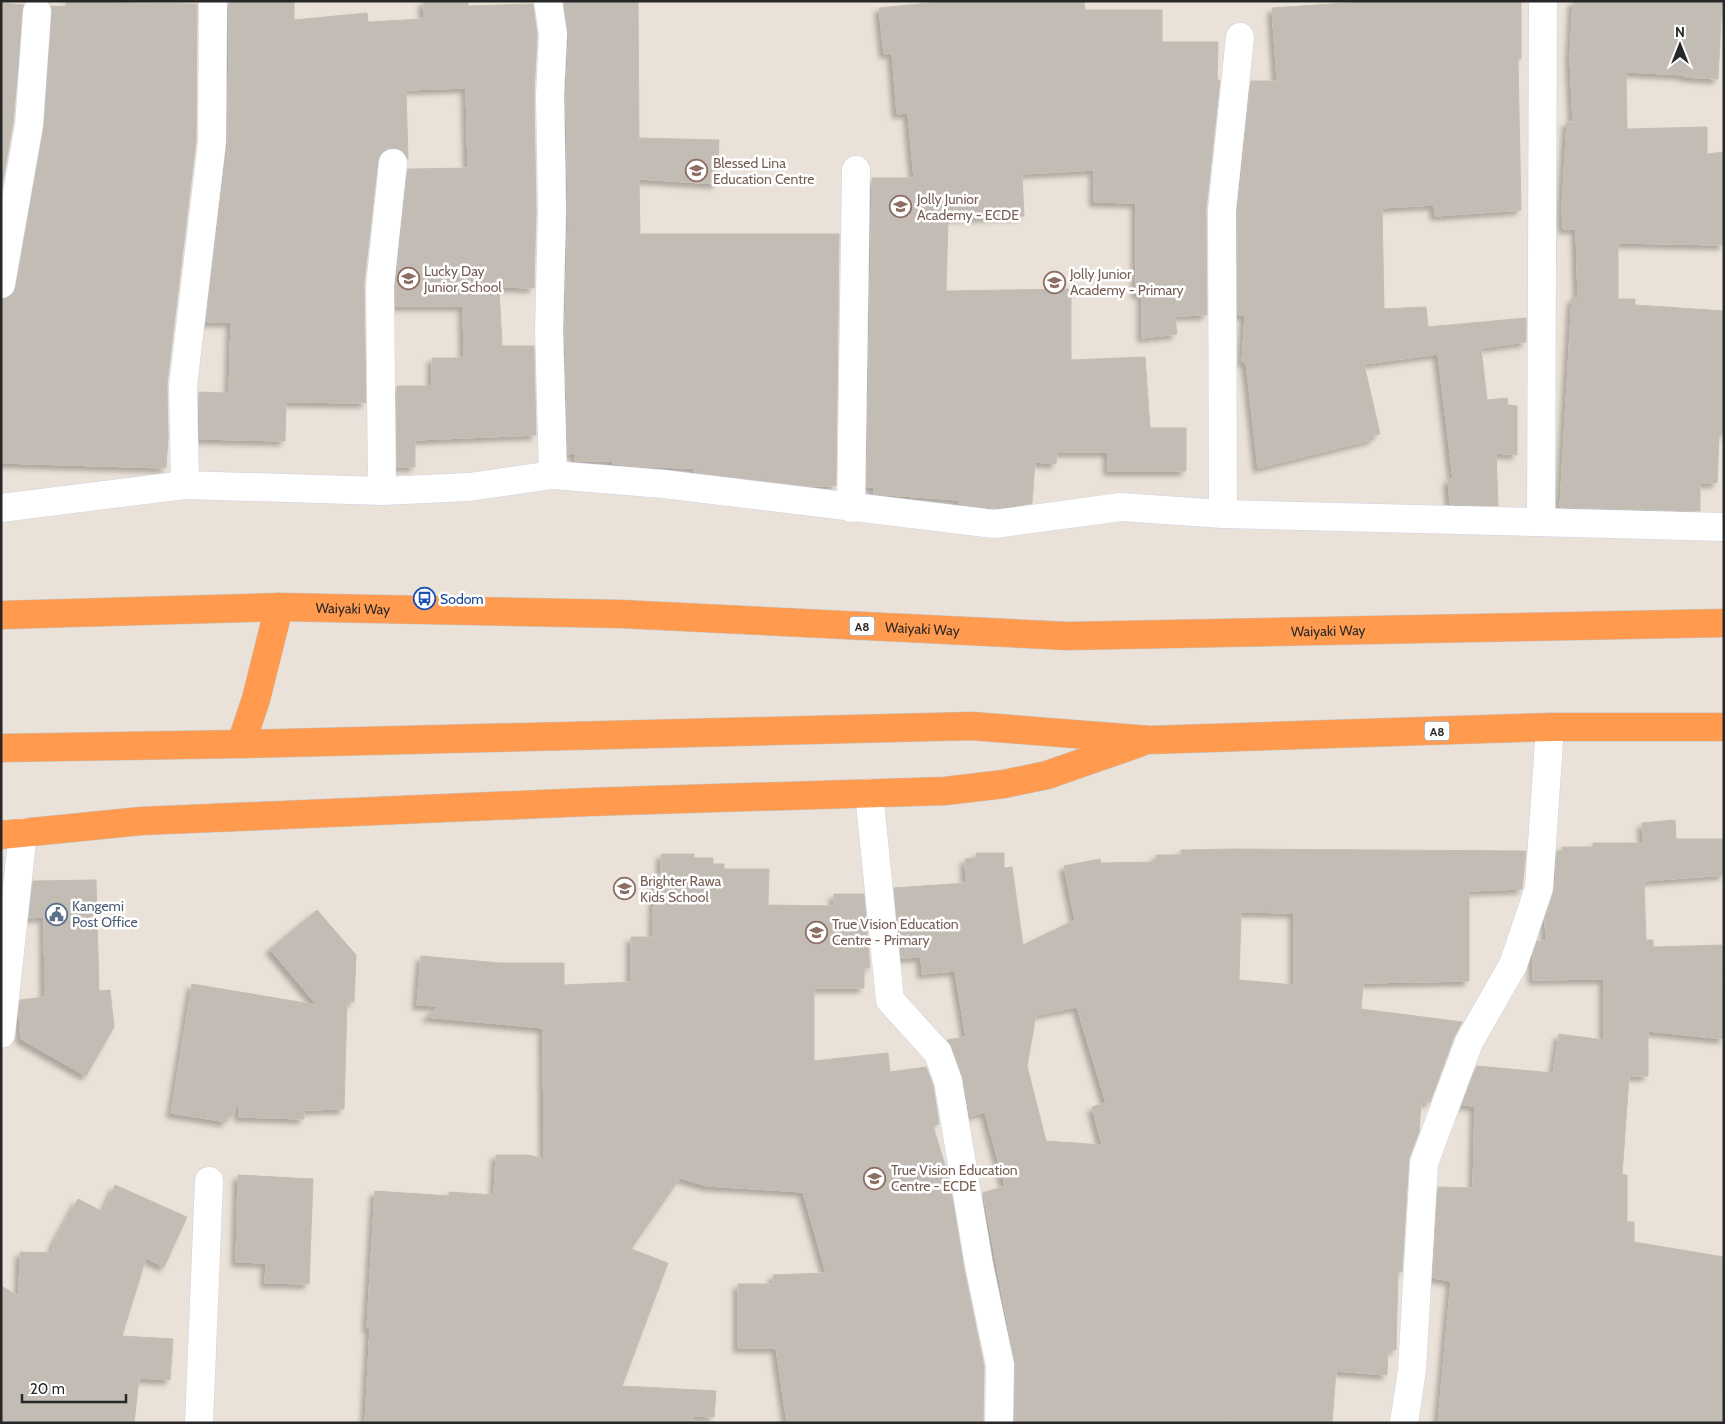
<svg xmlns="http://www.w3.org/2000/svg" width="1725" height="1424" font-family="Cabin,sans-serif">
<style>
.building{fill:#c2bcb5;stroke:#c5beb2;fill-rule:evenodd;filter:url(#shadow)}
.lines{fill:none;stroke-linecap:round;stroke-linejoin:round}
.minor-casing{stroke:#cdd1e1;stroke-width:29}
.highway-casing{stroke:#c3c3c3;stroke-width:29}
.minor{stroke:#fff;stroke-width:28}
.highway{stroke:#ff9a4e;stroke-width:28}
.labels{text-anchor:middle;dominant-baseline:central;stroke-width:5;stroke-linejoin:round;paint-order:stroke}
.shield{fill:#fff;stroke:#686868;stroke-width:1}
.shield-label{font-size:12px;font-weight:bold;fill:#272727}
.education-label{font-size:14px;fill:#785e54;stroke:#fff;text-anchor:start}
.transit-label{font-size:14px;fill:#164399;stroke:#fff;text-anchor:start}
.street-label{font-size:14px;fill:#272727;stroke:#fff}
.service-label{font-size:14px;fill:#4e5e75;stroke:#fff;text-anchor:start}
</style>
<defs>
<filter id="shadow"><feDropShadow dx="-4.5" dy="4.5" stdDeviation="2.5" flood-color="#0004"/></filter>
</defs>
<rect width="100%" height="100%" fill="#eae2d8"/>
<g class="building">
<path d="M 229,1 L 294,1 L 294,20 L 367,13 L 368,22 L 424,19 L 423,1 L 468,1 L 468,6 L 533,4 L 537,35 L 534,95 L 536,211 L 534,288 L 499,287 L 502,346 L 534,346 L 536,435 L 415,440 L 415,467 L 397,467 L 397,386 L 432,386 L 432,358 L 464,358 L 463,306 L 396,306 L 396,287 L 408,169 L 468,168 L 466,88 L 406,90 L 408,159 L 403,151 L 394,147 L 386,149 L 381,153 L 378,161 L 364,284 L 366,403 L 286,402 L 285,441 L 200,439 L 199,392 L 229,393 L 231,322 L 206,322 L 228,144 Z"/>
<path d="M 564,1 L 638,1 L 639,138 L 719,140 L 717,184 L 639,179 L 640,234 L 839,234 L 836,486 L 806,486 L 694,472 L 694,468 L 649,467 L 613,464 L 613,461 L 575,461 L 575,453 L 568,454 L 565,330 L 568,211 L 566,95 L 569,35 Z"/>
<path d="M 950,1 L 1084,1 L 1085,10 L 1162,10 L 1162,42 L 1218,42 L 1217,80 L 1220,80 L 1206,210 L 1207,315 L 1175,316 L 1177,334 L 1142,338 L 1142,294 L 1136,294 L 1136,203 L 1094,202 L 1094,170 L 1022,174 L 1024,216 L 948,218 L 946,291 L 1071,289 L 1071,360 L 1145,357 L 1150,428 L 1186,428 L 1186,471 L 1108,471 L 1108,452 L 1057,452 L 1056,464 L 1035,462 L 1032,503 L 994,508 L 959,504 L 959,500 L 874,494 L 874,487 L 867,487 L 872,178 L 914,178 L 908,113 L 897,114 L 892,53 L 884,54 L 879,8 Z"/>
<path d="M 1377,1 L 1521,1 L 1521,59 L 1518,59 L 1521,210 L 1435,216 L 1434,205 L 1382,208 L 1384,309 L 1426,307 L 1428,327 L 1526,318 L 1526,342 L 1481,348 L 1487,400 L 1507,398 L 1508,405 L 1517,406 L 1517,455 L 1496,453 L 1498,506 L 1450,504 L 1448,479 L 1453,479 L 1438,354 L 1364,364 L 1380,434 L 1373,435 L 1374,439 L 1258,468 L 1246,362 L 1242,362 L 1245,315 L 1238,315 L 1238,211 L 1251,81 L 1277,81 L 1272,8 Z"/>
<path d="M 1573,1 L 1722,1 L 1718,79 L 1685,77 L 1685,75 L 1626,72 L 1627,129 L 1707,127 L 1707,154 L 1724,152 L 1724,245 L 1618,243 L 1618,299 L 1635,299 L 1635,305 L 1724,311 L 1724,435 L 1719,435 L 1717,483 L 1700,483 L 1700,511 L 1560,507 L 1572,298 L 1578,298 L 1576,229 L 1563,229 L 1562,208 L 1567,122 L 1573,122 L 1570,59 Z"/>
<path d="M 66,2 L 197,4 L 196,141 L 167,384 L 168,438 L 166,468 L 1,463 L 1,299 L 13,294 L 16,287 L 44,128 L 51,6 L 66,7 Z"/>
<path d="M 1,3 L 24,5 L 13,123 L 1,192 Z"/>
<path d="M 1675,820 L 1676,839 L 1724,839 L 1724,875 L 1644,881 L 1646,940 L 1653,940 L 1653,947 L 1722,945 L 1724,1039 L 1648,1031 L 1648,1076 L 1629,1076 L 1622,1175 L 1627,1175 L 1627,1222 L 1634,1222 L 1634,1242 L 1724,1257 L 1723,1423 L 1438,1423 L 1451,1281 L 1433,1278 L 1438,1187 L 1473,1188 L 1475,1106 L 1462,1105 L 1477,1066 L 1553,1073 L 1559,1034 L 1604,1040 L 1604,979 L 1533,980 L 1533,955 L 1537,941 L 1546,941 L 1545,919 L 1555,889 L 1557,851 L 1562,851 L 1562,847 L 1593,847 L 1593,843 L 1643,843 L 1642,823 Z"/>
<path d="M 1231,849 L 1526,851 L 1522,889 L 1469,891 L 1469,981 L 1363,983 L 1361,1009 L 1462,1022 L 1454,1037 L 1430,1102 L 1421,1102 L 1419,1132 L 1409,1158 L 1402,1272 L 1398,1272 L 1396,1350 L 1388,1350 L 1387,1375 L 1336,1371 L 1332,1423 L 1260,1423 L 1223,1420 L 1223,1423 L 1015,1423 L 1015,1362 L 983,1193 L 1005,1186 L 985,1112 L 970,1116 L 963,1076 L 953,1048 L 947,1040 L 966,1037 L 955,971 L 922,974 L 921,957 L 901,958 L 894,888 L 966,883 L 965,859 L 976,858 L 976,853 L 1004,853 L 1004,868 L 1012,867 L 1023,945 L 1075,920 L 1064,866 L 1100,859 L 1101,863 L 1156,862 L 1156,855 L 1181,855 L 1181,850 ZM 1241,912 L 1294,913 L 1294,985 L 1239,980 ZM 1077,1007 L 1106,1103 L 1092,1107 L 1102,1145 L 1046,1141 L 1027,1066 L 1036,1015 Z"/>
<path d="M 661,854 L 694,854 L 694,858 L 713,858 L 713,864 L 724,864 L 724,869 L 769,869 L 768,905 L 834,906 L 834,894 L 864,894 L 870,968 L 864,968 L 864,988 L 814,988 L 814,1061 L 888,1053 L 890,1072 L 926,1067 L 933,1085 L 939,1124 L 933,1126 L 949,1178 L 964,1268 L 984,1366 L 983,1423 L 787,1423 L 776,1348 L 738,1348 L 738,1284 L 773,1284 L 773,1275 L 826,1273 L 803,1192 L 707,1186 L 680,1178 L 631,1249 L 668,1263 L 622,1386 L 716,1391 L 714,1417 L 692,1416 L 692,1423 L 365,1423 L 370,1328 L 367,1328 L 375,1191 L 449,1196 L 449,1192 L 494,1195 L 496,1155 L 528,1155 L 544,1159 L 543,1028 L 426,1017 L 439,1006 L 417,1005 L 421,956 L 500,963 L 564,963 L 564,985 L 631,982 L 631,937 L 653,937 L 654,874 L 661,874 Z"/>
<path d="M 96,880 L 99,991 L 110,990 L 114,1027 L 86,1076 L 21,1039 L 19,1015 L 20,1000 L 45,997 L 44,917 L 29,918 L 33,881 Z"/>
<path d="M 317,910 L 356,955 L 354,1002 L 347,1001 L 344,1109 L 304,1110 L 304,1119 L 239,1117 L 239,1101 L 232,1116 L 227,1116 L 227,1122 L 171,1113 L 192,984 L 317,1005 L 270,949 Z"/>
<path d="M 238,1175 L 313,1179 L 309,1284 L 265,1283 L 266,1263 L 236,1262 Z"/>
<path d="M 115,1185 L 187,1217 L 164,1267 L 146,1258 L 122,1336 L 173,1339 L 170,1380 L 139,1378 L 134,1423 L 1,1423 L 1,1286 L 19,1296 L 20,1252 L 51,1253 L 55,1241 L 78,1199 L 103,1212 Z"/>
</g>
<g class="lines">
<defs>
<g id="minor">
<path d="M 548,1 L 553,34 L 550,95 L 552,211 L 549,330 L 553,475"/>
<path d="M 1,284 L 29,125 L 37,12"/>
<path d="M 185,485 L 183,386 L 212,142 L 213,1"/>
<path d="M 382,491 L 380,286 L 393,163"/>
<path d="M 1,508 L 185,485 L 382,491 L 469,487 L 553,475 L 663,484 L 994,524 L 1121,507 L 1223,514 L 1724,527"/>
<path d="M 851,508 L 856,170"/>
<path d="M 1223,514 L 1222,210 L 1240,37"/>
<path d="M 1541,522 L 1543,1"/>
<path d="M 869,793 L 890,1000 L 938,1053 L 948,1081 L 979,1265 L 1000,1365 L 999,1423"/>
<path d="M 1,1034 L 23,832"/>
<path d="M 199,1423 L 209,1181"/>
<path d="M 1404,1423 L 1412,1370 L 1424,1163 L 1469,1042 L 1513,965 L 1539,888 L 1550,727"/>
</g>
<g id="highway">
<path id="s1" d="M 1,615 L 279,607 L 621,614 L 1068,636 L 1724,623"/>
<path d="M 241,744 L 256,699 L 279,607"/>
<path d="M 1,748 L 241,744 L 972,726 L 1150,740 L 1550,727 L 1724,727"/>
<path d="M 1,835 L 141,821 L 589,802 L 945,791 L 1004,784 L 1047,775 L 1139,743"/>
</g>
</defs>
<use href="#minor" class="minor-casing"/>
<use href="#highway" class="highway-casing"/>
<use href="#minor" class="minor"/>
<use href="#highway" class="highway"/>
</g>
<defs>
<symbol id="school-ring" viewBox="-11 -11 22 22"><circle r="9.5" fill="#fff" stroke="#8d6e63" stroke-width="1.5"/><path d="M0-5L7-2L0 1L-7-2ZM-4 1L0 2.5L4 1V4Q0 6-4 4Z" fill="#8d6e63"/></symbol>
<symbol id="bus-ring" viewBox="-11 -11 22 22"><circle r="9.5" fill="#fff" stroke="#1a4fb4" stroke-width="1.5"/><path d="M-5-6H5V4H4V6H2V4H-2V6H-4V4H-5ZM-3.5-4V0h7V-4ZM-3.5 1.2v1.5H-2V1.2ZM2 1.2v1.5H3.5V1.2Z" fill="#1a4fb4"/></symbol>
<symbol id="civic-ring" viewBox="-11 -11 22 22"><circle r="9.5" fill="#fff" stroke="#5c6f8a" stroke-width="1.5"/><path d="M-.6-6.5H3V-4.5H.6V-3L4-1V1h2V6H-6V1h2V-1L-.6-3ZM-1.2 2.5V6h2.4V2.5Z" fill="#5c6f8a"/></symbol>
</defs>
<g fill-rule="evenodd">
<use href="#school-ring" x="684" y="158" width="25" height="25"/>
<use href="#school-ring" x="888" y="194" width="25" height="25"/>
<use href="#school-ring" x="396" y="266" width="25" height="25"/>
<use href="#school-ring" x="1042" y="270" width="25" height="25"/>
<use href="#bus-ring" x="412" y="586" width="25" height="25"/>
<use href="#school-ring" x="612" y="876" width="25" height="25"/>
<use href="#civic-ring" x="44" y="902" width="25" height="25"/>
<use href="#school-ring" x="804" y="920" width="25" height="25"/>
<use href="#school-ring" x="862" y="1166" width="25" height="25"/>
</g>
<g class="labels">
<g class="shield">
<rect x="849.5" y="616.5" width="25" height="19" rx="4"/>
<rect x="1424.5" y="721.5" width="25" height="19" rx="4"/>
</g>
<g class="shield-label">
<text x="862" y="626">A8</text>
<text x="1437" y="731">A8</text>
</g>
<g class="education-label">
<text x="713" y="163">Blessed Lina<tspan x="713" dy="16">Education Centre</tspan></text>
<text x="917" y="199">Jolly Junior<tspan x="917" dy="16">Academy - ECDE</tspan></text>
<text x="424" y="271">Lucky Day<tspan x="424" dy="16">Junior School</tspan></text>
<text x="1070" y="274">Jolly Junior<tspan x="1070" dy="16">Academy - Primary</tspan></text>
<text x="640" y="881">Brighter Rawa<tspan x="640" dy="16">Kids School</tspan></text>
<text x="832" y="924">True Vision Education<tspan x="832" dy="16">Centre - Primary</tspan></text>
<text x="891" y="1170">True Vision Education<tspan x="891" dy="16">Centre - ECDE</tspan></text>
</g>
<g class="transit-label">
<text x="440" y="599">Sodom</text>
</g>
<g class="street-label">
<text stroke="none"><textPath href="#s1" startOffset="352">Waiyaki Way</textPath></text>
<text stroke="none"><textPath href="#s1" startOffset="922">Waiyaki Way</textPath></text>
<text stroke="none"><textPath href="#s1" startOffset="1328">Waiyaki Way</textPath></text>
</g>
<g class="service-label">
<text x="72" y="906">Kangemi<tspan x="72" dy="16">Post Office</tspan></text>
</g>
</g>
<rect width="1725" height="1424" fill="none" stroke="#272727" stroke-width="5"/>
<g transform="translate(1680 45)" stroke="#ffffff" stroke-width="4" paint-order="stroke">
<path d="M0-4L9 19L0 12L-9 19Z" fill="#272727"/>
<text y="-8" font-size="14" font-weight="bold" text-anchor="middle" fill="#272727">N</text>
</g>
<path d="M22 1394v8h104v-8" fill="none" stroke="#272727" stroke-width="2.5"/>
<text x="30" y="1394" font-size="15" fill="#272727" stroke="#ffffff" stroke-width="4" paint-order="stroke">20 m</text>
</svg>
